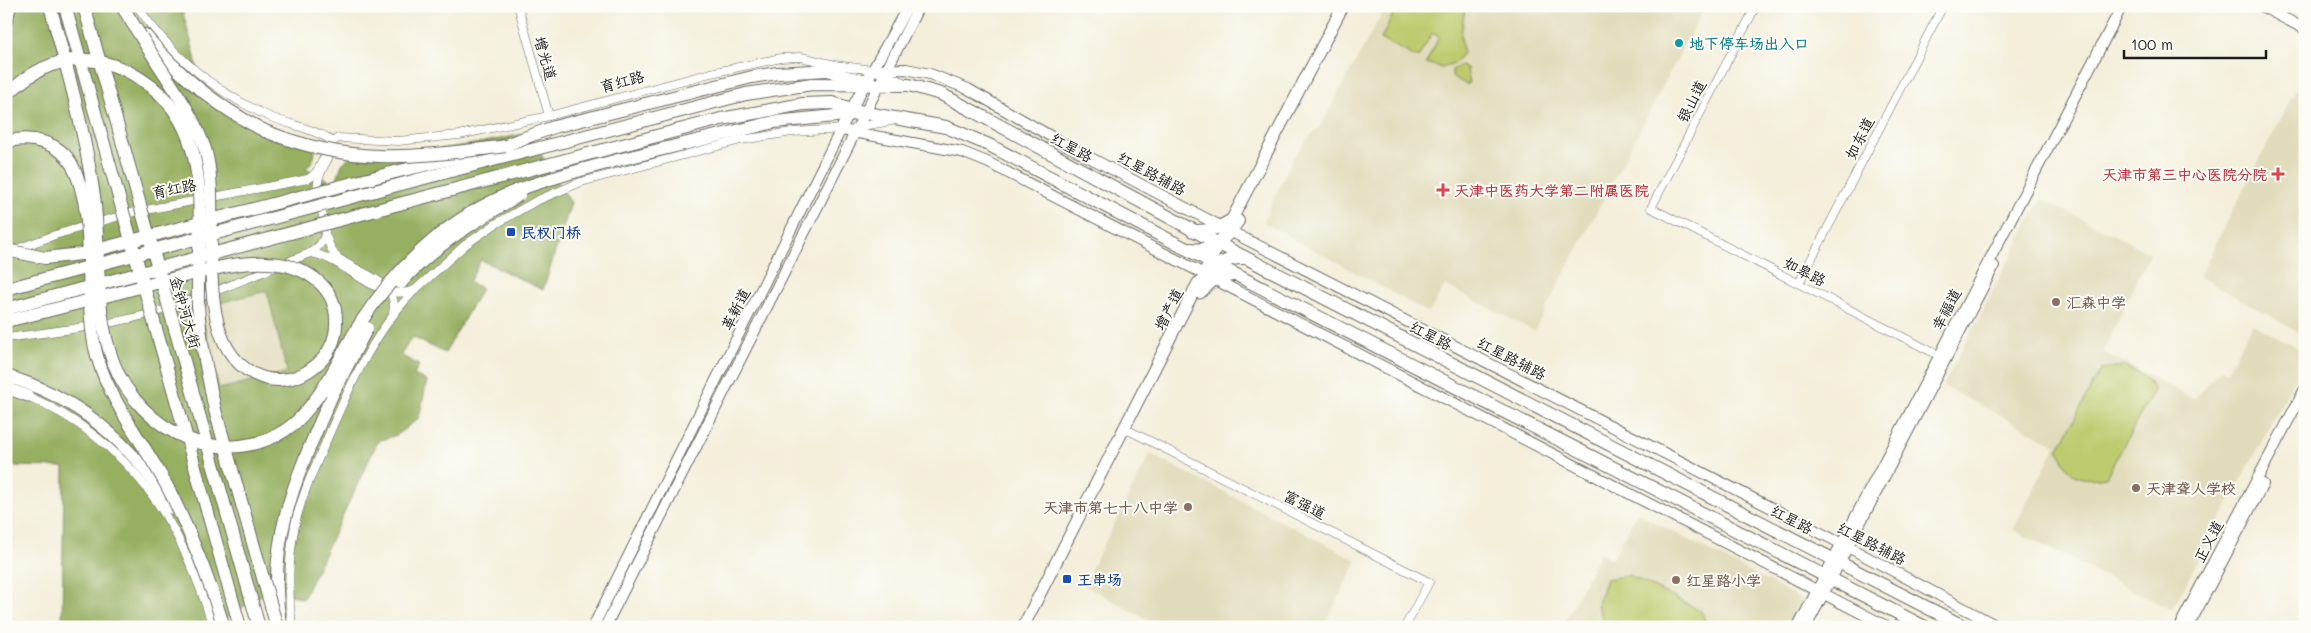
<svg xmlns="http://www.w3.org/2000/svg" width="2311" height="633" font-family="Mali,'LXGW WenKai TC',sans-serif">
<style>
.built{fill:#e1dcbb}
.green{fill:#bdcb6e;stroke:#6c7445}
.forest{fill:#96af61;stroke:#59663e;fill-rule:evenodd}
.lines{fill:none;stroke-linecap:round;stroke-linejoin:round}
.minor-casing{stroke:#68665f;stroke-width:9}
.tertiary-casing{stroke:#68665f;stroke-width:12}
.secondary-casing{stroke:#68665f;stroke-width:13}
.primary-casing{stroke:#68665f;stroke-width:14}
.trunk-casing{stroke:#68665f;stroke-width:14}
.minor{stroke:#fff;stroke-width:8}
.tertiary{stroke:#fff;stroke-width:10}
.secondary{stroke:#fff;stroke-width:11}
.primary{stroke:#fff;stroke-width:12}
.trunk{stroke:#fff;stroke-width:12}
.primary-bridge-casing{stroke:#68665f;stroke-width:14;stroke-linecap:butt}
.trunk-bridge-casing{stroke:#68665f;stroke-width:14;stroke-linecap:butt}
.primary-bridge{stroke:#fff;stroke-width:12}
.trunk-bridge{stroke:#fff;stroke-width:12}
.culture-dot{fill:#0f9aa8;stroke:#fdfcf7;stroke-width:2}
.health-dot{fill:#e0444e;stroke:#fdfcf7;stroke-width:2}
.transit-dot{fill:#1a4fb4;stroke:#fdfcf7;stroke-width:2}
.education-dot{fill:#8d6e63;stroke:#fdfcf7;stroke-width:2}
.labels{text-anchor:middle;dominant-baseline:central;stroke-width:4;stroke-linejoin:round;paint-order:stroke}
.culture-label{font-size:15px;font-weight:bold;fill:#0d838f;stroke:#fdfcf7;text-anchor:start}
.street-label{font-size:15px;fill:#1c1c1c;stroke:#fdfcf7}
.health-label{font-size:15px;font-weight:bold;fill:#be3a42;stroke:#fdfcf7;text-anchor:end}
.transit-label{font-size:15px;font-weight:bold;fill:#164399;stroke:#fdfcf7;text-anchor:start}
.education-label{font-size:15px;font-weight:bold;fill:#785e54;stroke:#fdfcf7;text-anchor:start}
</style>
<rect width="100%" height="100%" fill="#fdfcf7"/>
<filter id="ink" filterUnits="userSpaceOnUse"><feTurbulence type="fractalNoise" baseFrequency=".02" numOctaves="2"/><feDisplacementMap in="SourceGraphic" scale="10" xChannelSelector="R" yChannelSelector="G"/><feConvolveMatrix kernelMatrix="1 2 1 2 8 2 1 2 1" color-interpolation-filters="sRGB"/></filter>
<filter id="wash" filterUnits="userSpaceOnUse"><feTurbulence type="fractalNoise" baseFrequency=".0096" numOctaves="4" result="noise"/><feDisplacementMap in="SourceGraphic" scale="20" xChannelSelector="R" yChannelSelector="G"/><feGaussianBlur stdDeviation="1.12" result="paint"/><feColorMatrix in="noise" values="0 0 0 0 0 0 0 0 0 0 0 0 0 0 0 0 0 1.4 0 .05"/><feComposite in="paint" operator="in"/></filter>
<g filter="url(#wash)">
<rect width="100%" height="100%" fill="#f4efdb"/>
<g class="built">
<path d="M 1386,6 L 1705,6 L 1534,331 L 1445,285 L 1429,313 L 1263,222 L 1293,158 L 1309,137 L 1320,127 Z"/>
<path d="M 2305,72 L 2305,336 L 2199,276 Z"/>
<path d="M 2041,199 L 2150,253 L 2103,352 L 2194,399 L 2221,369 L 2227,372 L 2252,324 L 2305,351 L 2305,360 L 2172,610 L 2013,530 L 2056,445 L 1943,386 Z"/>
<path d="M 268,291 L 287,372 L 219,389 L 200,308 Z"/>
<path d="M 1150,454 L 1357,560 L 1324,627 L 1161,627 L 1083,585 Z"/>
<path d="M 1637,513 L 1805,601 L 1791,627 L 1562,627 L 1600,553 L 1612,559 Z"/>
</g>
<g class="green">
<path d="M 1397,6 L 1413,6 L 1417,9 L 1418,6 L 1465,6 L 1461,37 L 1463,53 L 1456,62 L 1442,68 L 1426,63 L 1439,37 L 1432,33 L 1418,58 L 1381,39 Z"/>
<path d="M 1461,65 L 1467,68 L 1469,84 L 1465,84 L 1452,76 L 1452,70 Z"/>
<path d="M 2123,366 L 2143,375 L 2154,390 L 2106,477 C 2076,482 2071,476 2058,450 L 2101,369 Z"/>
<path d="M 1629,575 L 1701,611 L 1708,627 L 1611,627 L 1605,623 L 1597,605 L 1606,579 Z"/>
</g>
<path class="forest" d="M 6,6 L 181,6 L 194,52 L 200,82 C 223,100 247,116 275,128 C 286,133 302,133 310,142 C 319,152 314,161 306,168 L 335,184 L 342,164 L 353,153 C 414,156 469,146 528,133 L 571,203 L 543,290 L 481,260 L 469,282 L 482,288 L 445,353 L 412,337 L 401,355 L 419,365 L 414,375 L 427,381 L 419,418 L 397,435 L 378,441 L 303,599 L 272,588 L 213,627 L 62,627 L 64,467 L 6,466 ZM 267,291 L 287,372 L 219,389 L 200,308 Z"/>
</g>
<g filter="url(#ink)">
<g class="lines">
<defs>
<g id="minor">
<path d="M 518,6 L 549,116"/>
<path d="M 1756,6 L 1651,208 L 1942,357"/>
<path d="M 856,127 L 892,121"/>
<path d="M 326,236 C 329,243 331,252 337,257 C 356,273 401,280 393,313"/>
<path d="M 14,250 L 55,235 L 130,213 L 308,179 C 325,170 322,147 338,138 L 398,141 L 459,135 L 549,116 L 711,73 L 781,58 L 801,57 L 835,65 L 873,70 L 903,82"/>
<path d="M 310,253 C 346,257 379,307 416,289 L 465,245 L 494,225 L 536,201 L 581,182 L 741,140 L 792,132 L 845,129"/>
<path d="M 1799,283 L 1943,6"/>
<path d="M 6,338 C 56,331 108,326 156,312 C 209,296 259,273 310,253 C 342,233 313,210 318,182 C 319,171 329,160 332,149 L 329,139 C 315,129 286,124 268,116 C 215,92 170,54 137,6"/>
<path d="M 28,396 C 132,443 181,520 213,627"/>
<path d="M 1124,428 L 1429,582 L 1405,627"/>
<path d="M 292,627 C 288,593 288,558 295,525 C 301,497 313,471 324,446 C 347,392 372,334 413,292"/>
</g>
<g id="tertiary">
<path d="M 2261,6 L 2305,29"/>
<path d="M 873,70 L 906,69 L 930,74 L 968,89 L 1066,145 L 1222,227 L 1848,547 L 1999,627"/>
<path d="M 842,130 L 962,152 L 987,162 L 1888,627"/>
<path d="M 593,627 L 848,115 L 908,6"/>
<path d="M 605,627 L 919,6"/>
<path d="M 1798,627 L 2122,6"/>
<path d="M 1806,627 L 1994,266"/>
<path d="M 2179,627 L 2305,389"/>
<path d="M 2188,627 L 2263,484"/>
</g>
<g id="secondary">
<path d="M 1192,231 L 1215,229 L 1231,220"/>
<path d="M 1206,269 L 1343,6"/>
<path d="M 1200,293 L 1216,278 L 1236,275"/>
<path d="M 6,388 L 28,396"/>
<path d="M 1023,627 L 1198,283"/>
</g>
<g id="primary">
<path d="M 6,21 L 10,6"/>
<path d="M 145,35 C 179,76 217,107 265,131"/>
<path d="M 497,148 L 554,127 L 752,77 L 778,73 L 828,70 L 846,77 L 870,81"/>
<path d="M 618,160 L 774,122 L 866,113"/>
<path d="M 395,172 L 473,154"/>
<path d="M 6,376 C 78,397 133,445 172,508"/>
<path d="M 280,624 C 266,538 299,471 332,395"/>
</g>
<g id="trunk">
<path d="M 390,187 L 746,94 L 812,84 L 909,85 L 941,94 L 971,110 L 1219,244 L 1965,627"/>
<path d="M 399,204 L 721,119 L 803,104 L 832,103 L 866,113 L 946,127 L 989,145 L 1217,265 L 1925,627"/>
<path d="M 1190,249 C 1213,252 1225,239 1238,221"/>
<path d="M 1194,291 C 1207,273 1220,257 1244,258"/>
</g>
</defs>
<use href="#minor" class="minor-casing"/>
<use href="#tertiary" class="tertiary-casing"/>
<use href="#secondary" class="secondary-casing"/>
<use href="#primary" class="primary-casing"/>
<use href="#trunk" class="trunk-casing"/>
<use href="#minor" class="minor"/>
<use href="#tertiary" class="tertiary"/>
<use href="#secondary" class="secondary"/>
<use href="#primary" class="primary"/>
<use href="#trunk" class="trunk"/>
<defs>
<g id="primary-bridge">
<path d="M 50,6 C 67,68 85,132 94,196 C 101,251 93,311 114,364 C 127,397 154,425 188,439 C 230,455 279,446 308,409 C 330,383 343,350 361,322 C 381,291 405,264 432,241 C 489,192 548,179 618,160"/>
<path d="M 65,6 L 240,627"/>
<path d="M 84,6 L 259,627"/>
<path d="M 6,96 C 32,69 63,54 101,62 C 120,66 137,75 152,87 C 217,138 196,233 198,305 C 200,341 208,376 215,410 L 277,627"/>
<path d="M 265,131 C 354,167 415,157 507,146"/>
<path d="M 6,142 C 30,135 60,142 72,165 C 100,217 81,299 97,356 C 111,404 144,443 167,486 C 190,531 209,579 224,627"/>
<path d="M 6,250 L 45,258 L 81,254 L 395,172"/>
<path d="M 401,283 C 433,245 478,220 519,195"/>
<path d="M 6,321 C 62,308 116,293 171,279 C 203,272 235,261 268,263 C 301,264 336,284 336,320 C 337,338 329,356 314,367 C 300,378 282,383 264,378 C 183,353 225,212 205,149 C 194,116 174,89 155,59 C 144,42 133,24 122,6"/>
<path d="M 332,395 L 367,328"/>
</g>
<g id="trunk-bridge">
<path d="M 6,289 L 390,187"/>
<path d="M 6,309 L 399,204"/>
</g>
</defs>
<use href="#primary-bridge" class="primary-bridge-casing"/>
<use href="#trunk-bridge" class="trunk-bridge-casing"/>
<use href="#primary-bridge" class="primary-bridge"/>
<use href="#trunk-bridge" class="trunk-bridge"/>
</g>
</g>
<circle class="culture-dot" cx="1679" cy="43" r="5"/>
<g class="health-dot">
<path d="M2275.5 166.5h5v5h5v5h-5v5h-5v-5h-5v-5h5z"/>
<path d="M1440.5 182.5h5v5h5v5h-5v5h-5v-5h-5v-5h5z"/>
</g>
<g class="transit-dot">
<rect x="506" y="227" width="10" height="10" rx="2.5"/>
<rect x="1062" y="574" width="10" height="10" rx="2.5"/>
</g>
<g class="education-dot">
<circle cx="2056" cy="302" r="5"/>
<circle cx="2136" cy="488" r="5"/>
<circle cx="1188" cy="507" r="5"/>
<circle cx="1676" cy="580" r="5"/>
</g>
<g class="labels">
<g class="culture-label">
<text x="1689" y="43">地下停车场出入口</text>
</g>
<g class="street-label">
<text transform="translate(546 58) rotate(74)">增光道</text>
<text transform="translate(622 81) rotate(-15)">育红路</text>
<text transform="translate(1691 101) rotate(-63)">银山道</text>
<text transform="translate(1859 138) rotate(-63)">如东道</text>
<text transform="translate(1072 147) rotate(28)">红星路</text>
<text transform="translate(1152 173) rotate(28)">红星路辅路</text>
<text transform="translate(174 188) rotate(-11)">育红路</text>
<text transform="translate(1805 271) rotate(27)">如皋路</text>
<text transform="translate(735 309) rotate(-63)">革新道</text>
<text transform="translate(1168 309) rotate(-63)">增产道</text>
<text transform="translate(1946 309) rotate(-62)">幸福道</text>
<text transform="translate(186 312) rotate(74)">金钟河大街</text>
<text transform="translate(1431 335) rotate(27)">红星路</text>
<text transform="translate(1512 358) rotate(27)">红星路辅路</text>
<text transform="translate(1305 504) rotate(27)">富强道</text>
<text transform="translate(1792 519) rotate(27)">红星路</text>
<text transform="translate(2208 541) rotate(-62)">正义道</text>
<text transform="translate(1872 543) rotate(27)">红星路辅路</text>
</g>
<g class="health-label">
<text x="2267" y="174">天津市第三中心医院分院</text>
<text x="1454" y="190" text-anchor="start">天津中医药大学第二附属医院</text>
</g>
<g class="transit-label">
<text x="521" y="232">民权门桥</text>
<text x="1077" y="579">王串场</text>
</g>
<g class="education-label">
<text x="2066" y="302">汇森中学</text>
<text x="2146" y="488">天津聋人学校</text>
<text x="1178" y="507" text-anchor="end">天津市第七十八中学</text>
<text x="1686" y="580">红星路小学</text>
</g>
</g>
<rect width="2311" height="633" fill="none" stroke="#fdfcf7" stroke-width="25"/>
<path d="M2124 50v8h142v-8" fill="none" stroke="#1c1c1c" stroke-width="2.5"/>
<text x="2131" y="50" font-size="15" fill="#1c1c1c" stroke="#fdfcf7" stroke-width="4" paint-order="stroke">100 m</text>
</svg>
